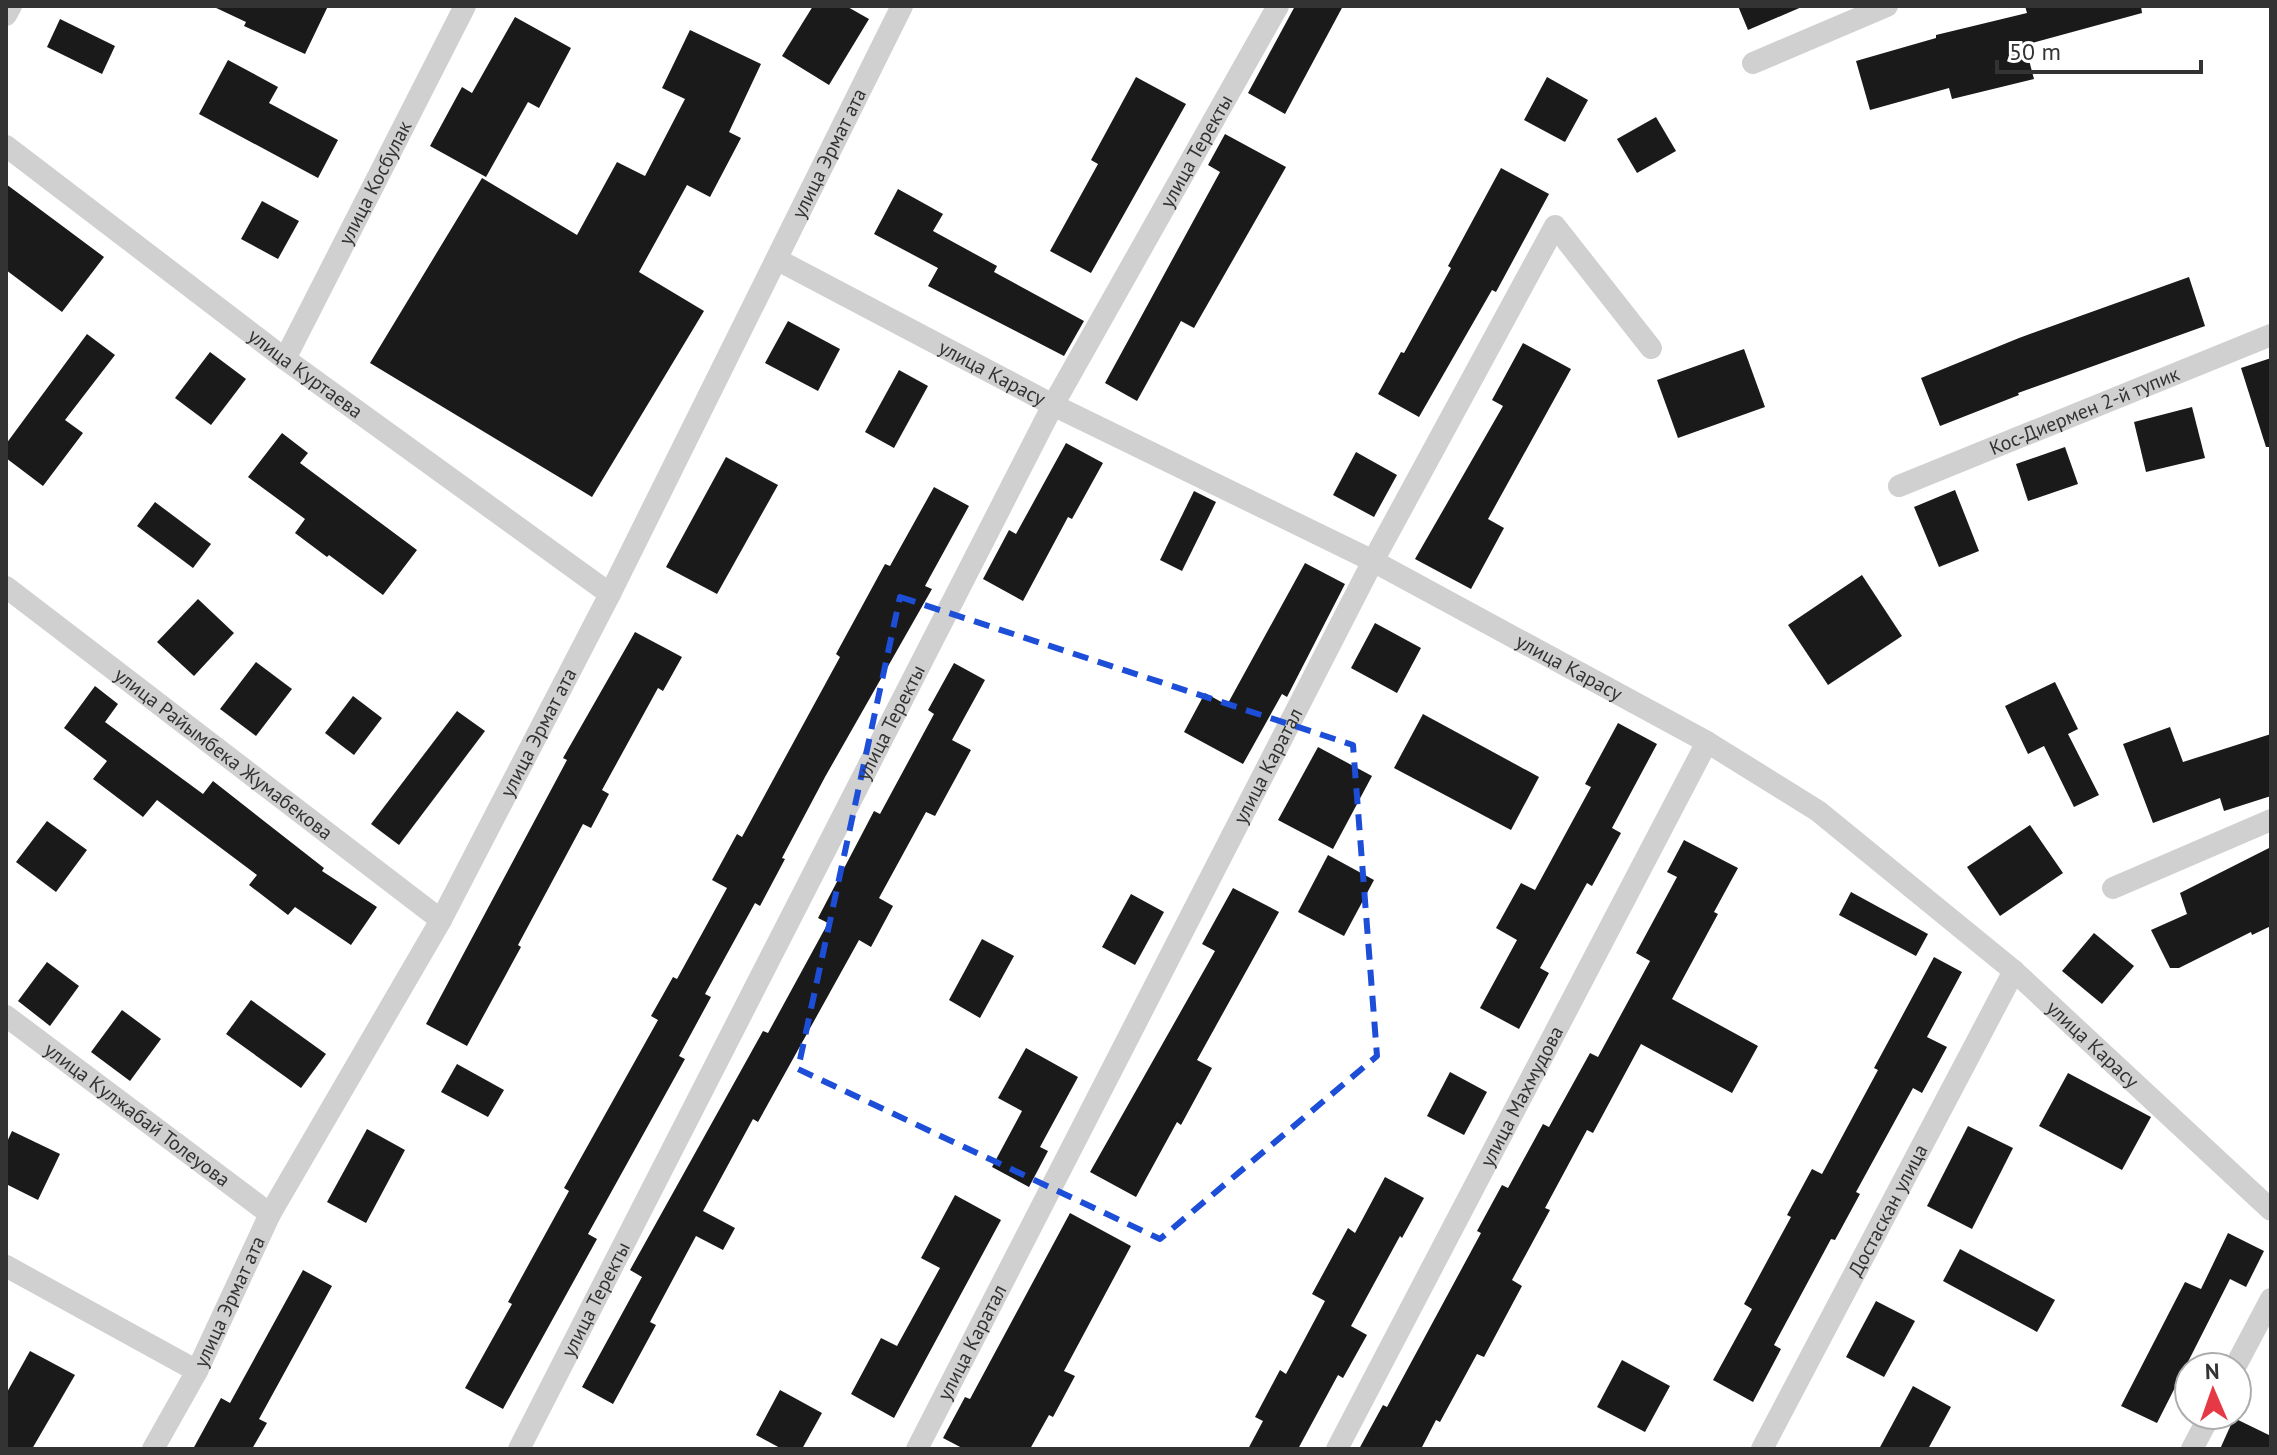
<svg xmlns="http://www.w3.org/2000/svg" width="2277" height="1455" font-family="'PT Sans',sans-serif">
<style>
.building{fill:#1a1a1a}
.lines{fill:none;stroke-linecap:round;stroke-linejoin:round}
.minor{stroke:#d0d0d0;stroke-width:22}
.marked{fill:none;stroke:#1d4ed8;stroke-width:6;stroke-dasharray:16 10;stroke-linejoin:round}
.labels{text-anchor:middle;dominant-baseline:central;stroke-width:8;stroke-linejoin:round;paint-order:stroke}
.street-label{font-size:20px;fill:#333;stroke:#fff}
</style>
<rect width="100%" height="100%" fill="#fff"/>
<g class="building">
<path d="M 212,6 L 328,6 L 305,54 L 244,26 L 246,22 Z"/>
<path d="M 813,6 L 846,6 L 869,19 L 829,85 L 782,56 Z"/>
<path d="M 1295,6 L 1343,6 L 1285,114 L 1248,93 Z"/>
<path d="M 1738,6 L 1804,6 L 1748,30 Z"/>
<path d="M 2025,6 L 2141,6 L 2142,13 L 2025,45 L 2034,79 L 1952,99 L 1949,88 L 1870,110 L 1856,61 L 1936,38 L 1936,35 L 2027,13 Z"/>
<path d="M 515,17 L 571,48 L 539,108 L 528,102 L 486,177 L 430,146 L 462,87 L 472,93 Z"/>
<path d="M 60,19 L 115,46 L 102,74 L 47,47 Z"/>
<path d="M 690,30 L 761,64 L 729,132 L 741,138 L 710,197 L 687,185 L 639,272 L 704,311 L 592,497 L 370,363 L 482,178 L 577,235 L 617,162 L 645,176 L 685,99 L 662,88 Z"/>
<path d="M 228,60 L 278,87 L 269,103 L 338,140 L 318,178 L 199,114 Z"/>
<path d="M 1136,77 L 1186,104 L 1091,273 L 1050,251 L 1098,164 L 1091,160 Z"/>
<path d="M 1547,77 L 1588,100 L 1565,142 L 1524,120 Z"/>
<path d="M 1656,117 L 1676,151 L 1637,173 L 1617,139 Z"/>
<path d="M 1225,134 L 1286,167 L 1194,328 L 1181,321 L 1137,401 L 1105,383 L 1220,172 L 1208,165 Z"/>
<path d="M 1501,168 L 1549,194 L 1496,292 L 1492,290 L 1419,417 L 1378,394 L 1401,352 L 1404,353 L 1451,268 L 1448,266 Z"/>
<path d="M 6,184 L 104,257 L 62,312 L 6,270 Z"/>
<path d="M 898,189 L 943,214 L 933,231 L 997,266 L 994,272 L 1084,321 L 1064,356 L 928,286 L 938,268 L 874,234 Z"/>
<path d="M 262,201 L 299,221 L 278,259 L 241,239 Z"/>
<path d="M 2189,277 L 2205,326 L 2018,393 L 2019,395 L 1940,426 L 1921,378 L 2019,338 Z"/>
<path d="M 788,321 L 840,349 L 818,391 L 765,363 Z"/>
<path d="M 87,334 L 115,355 L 65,420 L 83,433 L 43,486 L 6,458 L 6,444 Z"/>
<path d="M 1523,343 L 1571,369 L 1488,519 L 1504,528 L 1471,589 L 1415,559 L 1503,406 L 1492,400 Z"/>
<path d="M 1744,349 L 1765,407 L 1678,438 L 1657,380 Z"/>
<path d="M 210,352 L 246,379 L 211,425 L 175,398 Z"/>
<path d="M 2271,358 L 2271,447 L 2266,447 L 2241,368 Z"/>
<path d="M 899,370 L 928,386 L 894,448 L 865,432 Z"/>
<path d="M 2192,407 L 2205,458 L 2146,472 L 2134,422 Z"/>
<path d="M 282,433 L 308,453 L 300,463 L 417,550 L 383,595 L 329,555 L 327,557 L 295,533 L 305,519 L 248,477 Z"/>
<path d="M 1066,443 L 1103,463 L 1072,519 L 1068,517 L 1023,601 L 983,579 L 1009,530 L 1016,534 Z"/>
<path d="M 2065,447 L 2078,484 L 2028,501 L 2016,464 Z"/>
<path d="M 1356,452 L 1397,475 L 1374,517 L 1333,495 Z"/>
<path d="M 726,457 L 778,485 L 717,594 L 666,567 Z"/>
<path d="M 934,487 L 969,506 L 925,586 L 932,589 L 825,777 L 782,858 L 785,859 L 760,906 L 755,903 L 705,994 L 711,997 L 679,1056 L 685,1059 L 588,1234 L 597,1239 L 503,1409 L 465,1388 L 512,1304 L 508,1302 L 569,1191 L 564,1188 L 658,1020 L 651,1016 L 673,977 L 677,979 L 727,888 L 712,880 L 737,834 L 742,837 L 786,756 L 840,657 L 836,654 L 885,564 L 890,566 Z"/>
<path d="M 1955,490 L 1979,551 L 1939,567 L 1914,507 Z"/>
<path d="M 1194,491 L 1216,502 L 1182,571 L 1160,560 Z"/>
<path d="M 155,502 L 211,544 L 193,568 L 137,526 Z"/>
<path d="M 1305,563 L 1345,584 L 1287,697 L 1282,694 L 1243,764 L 1184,732 L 1205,693 L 1227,705 Z"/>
<path d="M 1862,575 L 1902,636 L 1828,685 L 1788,625 Z"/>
<path d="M 198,599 L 234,633 L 194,676 L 157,642 Z"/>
<path d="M 1375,623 L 1421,648 L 1397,693 L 1351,668 Z"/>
<path d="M 635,632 L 682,657 L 663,691 L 658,688 L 602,790 L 609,794 L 591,828 L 583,824 L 518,945 L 521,947 L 467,1046 L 426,1024 L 567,760 L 563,758 Z"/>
<path d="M 256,662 L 292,689 L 256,736 L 220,709 Z"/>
<path d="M 954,663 L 985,680 L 952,740 L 971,750 L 935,816 L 926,812 L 879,898 L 893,906 L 871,947 L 859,940 L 758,1122 L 753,1119 L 703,1211 L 735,1228 L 723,1250 L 696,1236 L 650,1322 L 656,1325 L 613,1404 L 582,1387 L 642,1277 L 630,1270 L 763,1031 L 768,1033 L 828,923 L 818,918 L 874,811 L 880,814 L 934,714 L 928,710 Z"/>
<path d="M 2055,682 L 2078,729 L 2068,734 L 2099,795 L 2074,807 L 2044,746 L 2028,754 L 2005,706 Z"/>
<path d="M 95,686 L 118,704 L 105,722 L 203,794 L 213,781 L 324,868 L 322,871 L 377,907 L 351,945 L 295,907 L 288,915 L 249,885 L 257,875 L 157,800 L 143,817 L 93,779 L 107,761 L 64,728 Z"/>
<path d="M 353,696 L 382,718 L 354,755 L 325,733 Z"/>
<path d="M 457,711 L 485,731 L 399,845 L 371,824 Z"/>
<path d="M 1423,714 L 1539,777 L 1511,830 L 1394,768 Z"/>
<path d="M 1618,723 L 1657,744 L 1612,828 L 1621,833 L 1592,886 L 1587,883 L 1540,968 L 1549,973 L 1519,1029 L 1480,1008 L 1517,940 L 1496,928 L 1521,883 L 1535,890 L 1591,787 L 1585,784 Z"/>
<path d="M 2170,727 L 2183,762 L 2271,734 L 2271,796 L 2224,811 L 2220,798 L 2153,823 L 2123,744 Z"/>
<path d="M 1318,747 L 1372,776 L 1333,849 L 1278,820 Z"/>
<path d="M 47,821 L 87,850 L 56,892 L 16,862 Z"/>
<path d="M 2030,825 L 2063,873 L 2000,916 L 1967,867 Z"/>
<path d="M 1684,840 L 1738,868 L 1714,912 L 1718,914 L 1672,999 L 1758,1046 L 1732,1093 L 1641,1044 L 1593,1133 L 1587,1130 L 1545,1208 L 1550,1210 L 1512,1280 L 1522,1286 L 1484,1357 L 1477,1354 L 1440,1422 L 1436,1420 L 1421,1449 L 1359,1449 L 1383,1405 L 1387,1407 L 1481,1233 L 1477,1231 L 1502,1185 L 1508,1188 L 1543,1124 L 1549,1127 L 1590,1053 L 1598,1057 L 1650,961 L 1636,953 L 1677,877 L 1667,872 Z"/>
<path d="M 2271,847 L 2271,926 L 2252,935 L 2251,932 L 2179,968 L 2170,968 L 2151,930 L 2187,914 L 2180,893 Z"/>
<path d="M 1328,855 L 1374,880 L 1344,936 L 1298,912 Z"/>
<path d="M 1233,888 L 1279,912 L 1197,1060 L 1212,1068 L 1181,1125 L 1177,1122 L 1136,1197 L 1090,1172 L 1215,951 L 1202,944 Z"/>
<path d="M 1851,892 L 1928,934 L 1916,956 L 1839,915 Z"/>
<path d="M 1131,894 L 1164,912 L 1135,965 L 1102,947 Z"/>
<path d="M 2094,933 L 2134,966 L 2102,1004 L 2062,971 Z"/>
<path d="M 982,939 L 1014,956 L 980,1018 L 949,1000 Z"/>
<path d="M 1934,957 L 1962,972 L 1927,1037 L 1947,1047 L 1922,1093 L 1913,1088 L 1856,1192 L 1860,1194 L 1835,1240 L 1831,1239 L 1774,1345 L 1781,1349 L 1753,1402 L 1713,1380 L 1752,1309 L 1744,1304 L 1791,1217 L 1787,1215 L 1812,1169 L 1822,1174 L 1878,1070 L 1874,1068 Z"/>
<path d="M 47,962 L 79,986 L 50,1026 L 18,1001 Z"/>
<path d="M 251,1000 L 326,1054 L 301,1088 L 226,1034 Z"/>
<path d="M 122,1010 L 161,1039 L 130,1081 L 91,1052 Z"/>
<path d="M 1026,1048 L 1078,1077 L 1040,1147 L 1048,1151 L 1029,1187 L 992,1167 L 1022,1111 L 998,1098 Z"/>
<path d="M 457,1064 L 504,1090 L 488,1117 L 441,1092 Z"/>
<path d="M 1450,1072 L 1487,1092 L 1464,1135 L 1427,1116 Z"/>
<path d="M 2068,1073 L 2151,1117 L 2122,1170 L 2039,1126 Z"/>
<path d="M 1968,1126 L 2013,1148 L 1972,1229 L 1927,1206 Z"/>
<path d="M 367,1129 L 405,1150 L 366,1223 L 327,1202 Z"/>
<path d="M 12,1131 L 60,1154 L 38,1200 L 6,1184 L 6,1144 Z"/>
<path d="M 1385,1177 L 1424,1198 L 1402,1238 L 1400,1236 L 1351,1326 L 1367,1335 L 1343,1378 L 1338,1375 L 1298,1449 L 1248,1449 L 1263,1421 L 1255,1417 L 1280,1370 L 1286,1374 L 1325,1301 L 1312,1294 L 1348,1228 L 1355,1233 Z"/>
<path d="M 955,1195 L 1001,1220 L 894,1418 L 851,1394 L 881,1338 L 897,1346 L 940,1268 L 921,1258 Z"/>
<path d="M 1070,1213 L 1131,1246 L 1064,1371 L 1075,1376 L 1053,1417 L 1049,1415 L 1030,1449 L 964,1449 L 943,1438 L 965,1397 L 970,1399 Z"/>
<path d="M 2228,1233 L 2264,1251 L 2246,1287 L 2230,1279 L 2157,1423 L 2121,1406 L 2185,1282 L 2201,1289 Z"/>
<path d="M 1960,1249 L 2055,1300 L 2037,1332 L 1943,1281 Z"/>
<path d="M 303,1270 L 332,1286 L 259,1419 L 267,1423 L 252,1449 L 193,1449 L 221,1398 L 230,1403 Z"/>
<path d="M 1876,1301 L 1915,1321 L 1884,1377 L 1846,1357 Z"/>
<path d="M 30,1351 L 75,1375 L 32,1449 L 6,1449 L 6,1394 Z"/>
<path d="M 1622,1360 L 1670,1386 L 1645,1432 L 1597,1407 Z"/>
<path d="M 1913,1386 L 1951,1407 L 1928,1449 L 1879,1449 Z"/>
<path d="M 780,1390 L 822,1413 L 802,1449 L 782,1449 L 756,1435 Z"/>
<path d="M 2234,1418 L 2271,1436 L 2271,1449 L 2220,1449 Z"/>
</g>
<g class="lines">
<g class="minor">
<path d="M 6,15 L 11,6"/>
<path d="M 1753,63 L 1887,6"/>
<path id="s1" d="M 6,146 L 285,359 L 610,594"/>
<path id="s2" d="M 778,260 L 1053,405 L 1373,561 L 1707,742 L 1818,811 L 2014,971 L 2271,1210"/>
<path id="s3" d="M 285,359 L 465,6"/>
<path id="s4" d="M 1899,486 L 2271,335"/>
<path id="s5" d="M 6,587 L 441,920"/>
<path d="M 2113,888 L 2271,820"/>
<path id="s6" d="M 6,1016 L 270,1214"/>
<path d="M 6,1266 L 197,1371"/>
<path d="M 2235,1367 L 2271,1299"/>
<path id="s7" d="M 153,1449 L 197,1371 L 270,1214 L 441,920 L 610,594 L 902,6"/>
<path id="s8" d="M 519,1449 L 1053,405 L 1278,6"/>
<path id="s9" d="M 917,1449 L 1373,561 L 1555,226 L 1651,348"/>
<path id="s10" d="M 1337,1449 L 1707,742"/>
<path id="s11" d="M 1762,1449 L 2014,971"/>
<path d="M 2192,1449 L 2210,1415"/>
</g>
</g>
<path class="marked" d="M 900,597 L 1353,745 L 1377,1056 L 1160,1239 L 798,1069 Z"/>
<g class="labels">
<g class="street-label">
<text stroke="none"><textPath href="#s8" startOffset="1464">улица Теректы</textPath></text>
<text stroke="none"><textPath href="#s7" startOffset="1462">улица Эрмат ата</textPath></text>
<text stroke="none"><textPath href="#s3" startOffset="198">улица Косбулак</textPath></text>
<text stroke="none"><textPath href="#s1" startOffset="376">улица Куртаева</textPath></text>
<text stroke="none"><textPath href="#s2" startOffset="242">улица Карасу</textPath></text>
<text stroke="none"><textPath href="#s4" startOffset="200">Кос-Диермен 2-й тупик</textPath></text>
<text stroke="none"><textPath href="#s2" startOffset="890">улица Карасу</textPath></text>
<text stroke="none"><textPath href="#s8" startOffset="816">улица Теректы</textPath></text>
<text stroke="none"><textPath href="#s7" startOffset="814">улица Эрмат ата</textPath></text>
<text stroke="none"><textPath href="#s5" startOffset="274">улица Райымбека Жумабекова</textPath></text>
<text stroke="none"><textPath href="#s9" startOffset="768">улица Каратал</textPath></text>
<text stroke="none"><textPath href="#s2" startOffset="1538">улица Карасу</textPath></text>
<text stroke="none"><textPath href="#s10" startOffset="398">улица Махмудова</textPath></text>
<text stroke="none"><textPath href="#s6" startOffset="164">улица Кулжабай Толеуова</textPath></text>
<text stroke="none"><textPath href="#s11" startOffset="270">Достаскан улица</textPath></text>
<text stroke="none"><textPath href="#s8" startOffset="168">улица Теректы</textPath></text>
<text stroke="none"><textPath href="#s7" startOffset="166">улица Эрмат ата</textPath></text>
<text stroke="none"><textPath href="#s9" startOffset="120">улица Каратал</textPath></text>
</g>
</g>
<rect width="2277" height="1455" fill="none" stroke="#333333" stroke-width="16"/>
<g transform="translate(2213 1391) rotate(358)"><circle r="38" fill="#ffffff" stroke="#adadad" stroke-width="2"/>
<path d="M0-6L14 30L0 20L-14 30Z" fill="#e63946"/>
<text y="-12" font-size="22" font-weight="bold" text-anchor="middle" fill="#333333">N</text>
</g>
<path d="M1997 60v12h204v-12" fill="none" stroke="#333333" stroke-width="4"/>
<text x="2009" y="60" font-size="24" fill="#333333" stroke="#ffffff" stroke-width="6" paint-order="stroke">50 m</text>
</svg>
